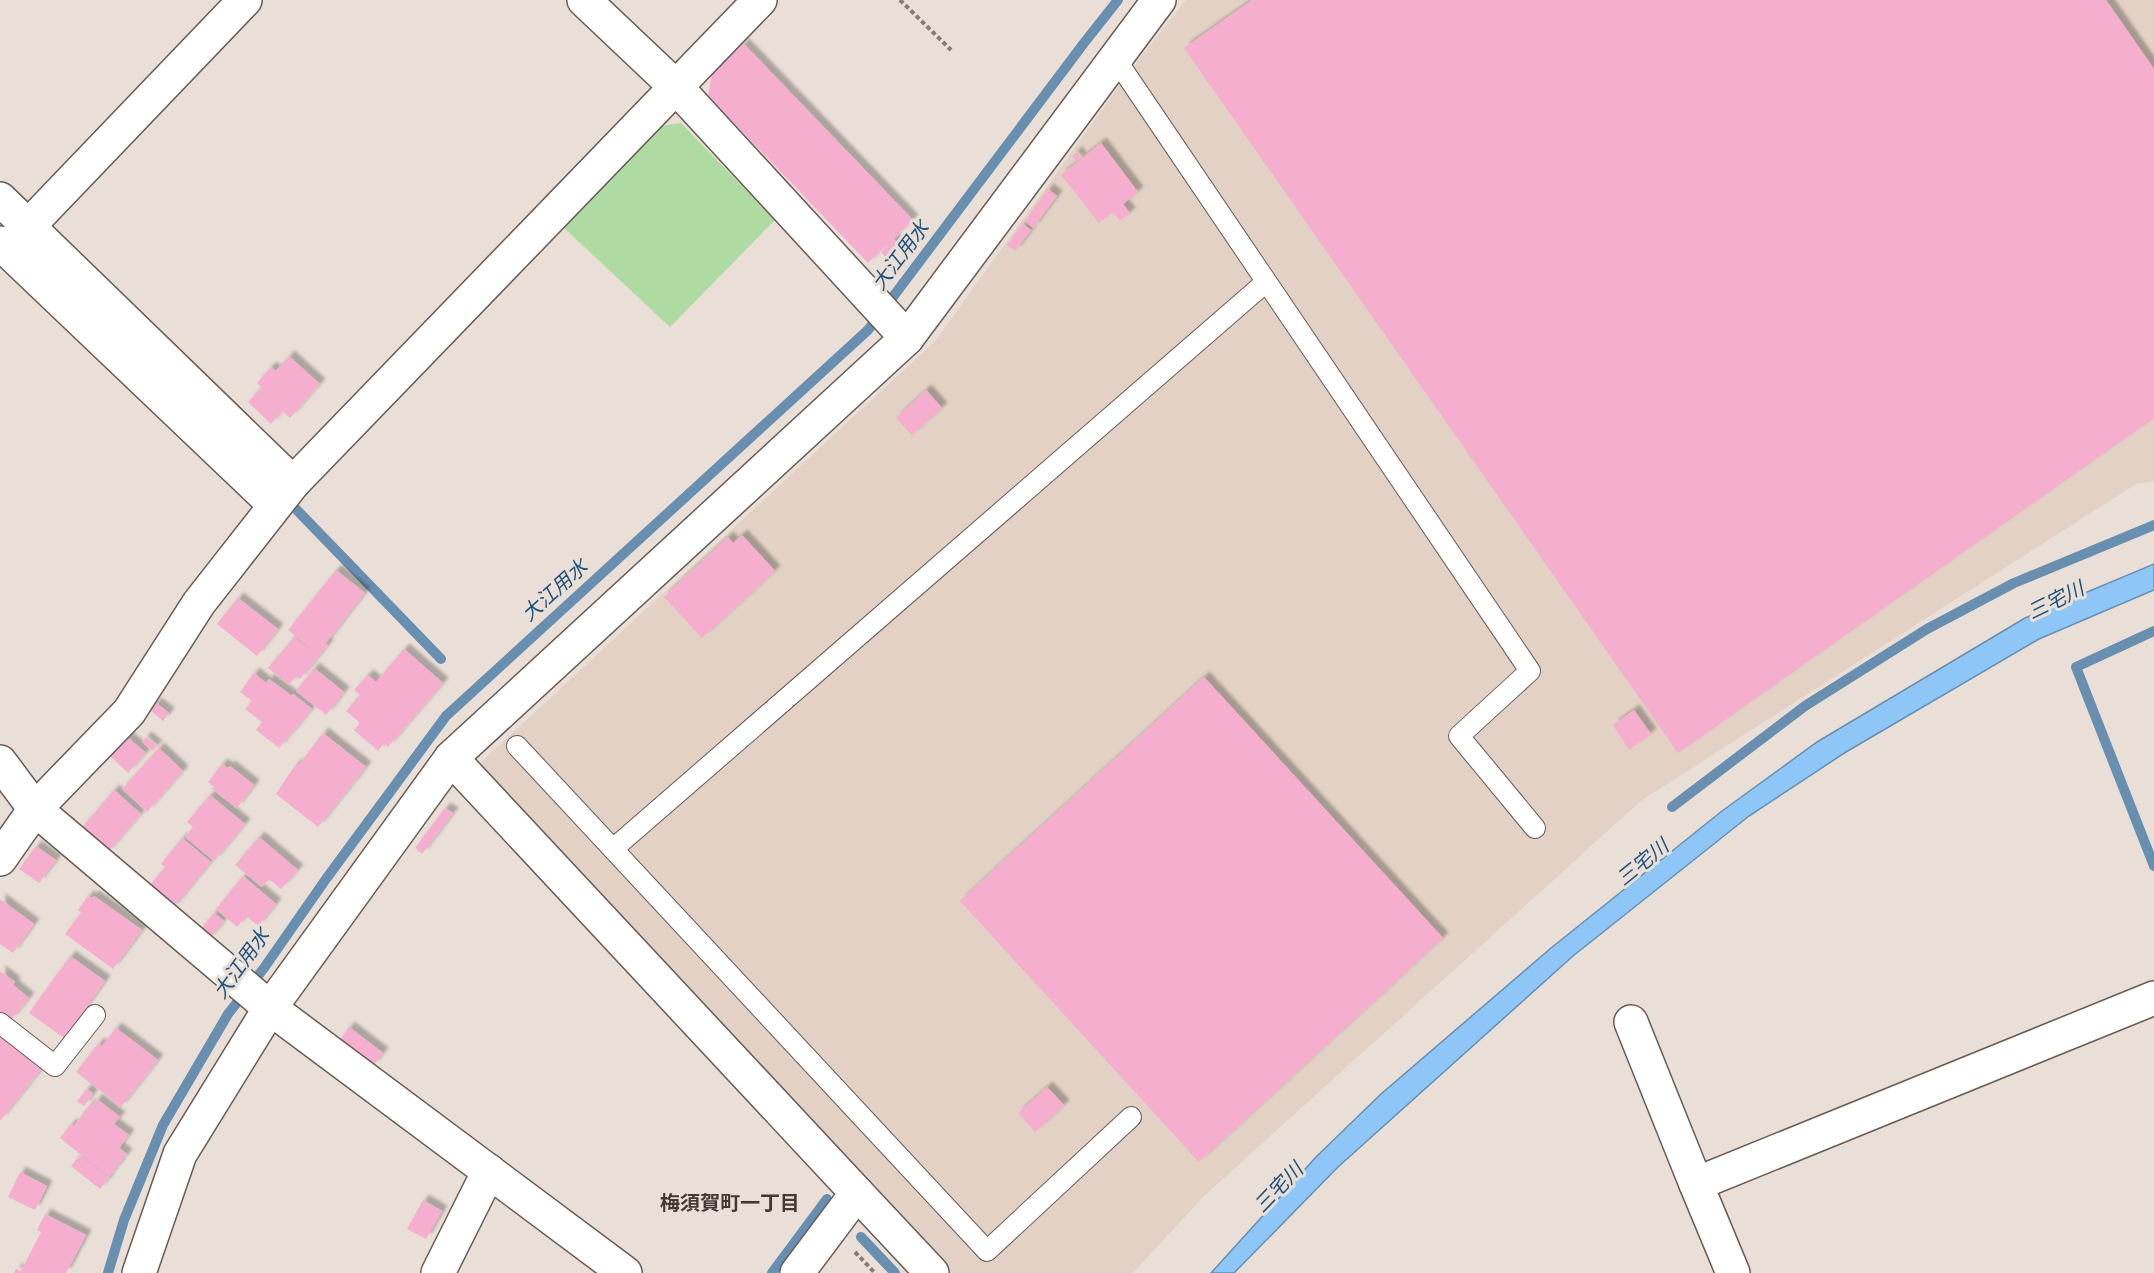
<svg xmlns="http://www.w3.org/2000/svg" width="2154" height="1273" font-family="'Source Sans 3','Noto Sans JP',sans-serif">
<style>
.built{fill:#e2d1c4}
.green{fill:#afdaa2}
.water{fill:#8ec6f8;stroke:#688eb0;stroke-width:1.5}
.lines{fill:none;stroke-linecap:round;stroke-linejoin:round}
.stream{stroke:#688eb0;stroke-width:10}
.building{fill:#f5aece;filter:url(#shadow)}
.lane-casing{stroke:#655c55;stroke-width:22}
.street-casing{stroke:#655c55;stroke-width:36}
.path{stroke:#837c76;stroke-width:4;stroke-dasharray:4.5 3;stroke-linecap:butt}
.lane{stroke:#fff;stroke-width:20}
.street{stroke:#fff;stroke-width:33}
.labels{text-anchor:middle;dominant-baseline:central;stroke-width:6;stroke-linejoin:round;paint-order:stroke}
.water-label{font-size:20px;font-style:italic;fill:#1f517b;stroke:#eadfd7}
.neighbourhood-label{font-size:20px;font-weight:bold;fill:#413933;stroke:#eadfd7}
</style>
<defs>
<filter id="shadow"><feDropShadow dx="5.5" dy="-5.5" stdDeviation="1.5" flood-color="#0004"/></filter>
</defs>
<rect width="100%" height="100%" fill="#eadfd7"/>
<path class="built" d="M 1186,0 L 2154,0 L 2154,481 L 2136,484 L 1642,800 L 1204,1196 L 1133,1273 L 952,1273 L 478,765 L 935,341 L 1133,67 Z"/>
<path class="green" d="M 681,123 L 775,220 L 670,327 L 563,227 L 661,126 Z"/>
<path class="water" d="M 2154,564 L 2154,590 L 2039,639 L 1846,752 L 1749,816 L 1573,956 L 1338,1167 L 1234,1273 L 1211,1273 L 1316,1157 L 1381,1094 L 1551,948 L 1722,811 L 1817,742 L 2025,618 Z"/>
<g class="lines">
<g class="stream">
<path d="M 293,506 L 441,659"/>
<path d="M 2154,631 L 2076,667 L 2154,866"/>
<path d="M 1672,807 L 1805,706 L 1927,629 L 2014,583 L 2154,525"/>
<path d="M 861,1237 L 895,1273"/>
<path d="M 108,1273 L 124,1220 L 163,1125 L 228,1014 L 264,968 L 326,879 L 446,716 L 868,330 L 1084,43 L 1118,0"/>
<path d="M 772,1273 L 827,1199"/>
</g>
</g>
<g class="building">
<path d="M 1252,0 L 2106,0 L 2154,69 L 2154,418 L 1678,753 L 1184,48 Z"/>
<path d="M 744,44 L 913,220 L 868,263 L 708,96 L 712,74 Z"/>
<path d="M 1101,143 L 1138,192 L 1123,204 L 1130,213 L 1120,221 L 1113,212 L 1099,223 L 1061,175 Z"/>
<path d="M 1077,152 L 1081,158 L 1077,161 L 1072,156 Z"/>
<path d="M 1048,189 L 1057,196 L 1033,228 L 1025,221 Z"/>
<path d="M 1023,224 L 1031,230 L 1015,251 L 1007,245 Z"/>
<path d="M 894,239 L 900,245 L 886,258 L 881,252 Z"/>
<path d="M 289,356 L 320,384 L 290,418 L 282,411 L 271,424 L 248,402 L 262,387 L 257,383 L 271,367 L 276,371 Z"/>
<path d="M 926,390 L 942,408 L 912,435 L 896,418 Z"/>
<path d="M 742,535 L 775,571 L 702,638 L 664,597 L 728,537 L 733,543 Z"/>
<path d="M 336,570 L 365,593 L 326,643 L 328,645 L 319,656 L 288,630 Z"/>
<path d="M 238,598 L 278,629 L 257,656 L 217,624 Z"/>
<path d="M 294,637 L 319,656 L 300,679 L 275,660 Z"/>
<path d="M 404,649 L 443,683 L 388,747 L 384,743 L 378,751 L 354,730 L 360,723 L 346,711 L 360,695 L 354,690 L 368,675 L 376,682 Z"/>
<path d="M 274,660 L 296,676 L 289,685 L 268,668 Z"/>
<path d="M 314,668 L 344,692 L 326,715 L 296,691 Z"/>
<path d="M 254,673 L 266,683 L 269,679 L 292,696 L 293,694 L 312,709 L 279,748 L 256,730 L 262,722 L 245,709 L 252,701 L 240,692 Z"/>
<path d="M 1204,677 L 1443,938 L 1199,1162 L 960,901 Z"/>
<path d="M 156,703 L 169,713 L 163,721 L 150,710 Z"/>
<path d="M 1634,710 L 1651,734 L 1629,750 L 1613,725 Z"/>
<path d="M 323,733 L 366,767 L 318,827 L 276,794 L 296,764 L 298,766 Z"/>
<path d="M 127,737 L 146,753 L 128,773 L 110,756 Z"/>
<path d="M 146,737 L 157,746 L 152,751 L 142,742 Z"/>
<path d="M 159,748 L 183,771 L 147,812 L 122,789 Z"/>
<path d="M 222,764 L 228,768 L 230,766 L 254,785 L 237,808 L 212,789 L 214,787 L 208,782 Z"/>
<path d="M 114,790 L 141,814 L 107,853 L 80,830 Z"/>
<path d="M 210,795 L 245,824 L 214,861 L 185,837 L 193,827 L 187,822 Z"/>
<path d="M 445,808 L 453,813 L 422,854 L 415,848 Z"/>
<path d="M 259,837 L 298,870 L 281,889 L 269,879 L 262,887 L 235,865 Z"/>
<path d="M 182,838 L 211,862 L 172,909 L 148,888 L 165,867 L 161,864 Z"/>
<path d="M 36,846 L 56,860 L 39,883 L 19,869 Z"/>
<path d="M 243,876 L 276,904 L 258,926 L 246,916 L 237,927 L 216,909 Z"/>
<path d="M 88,896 L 92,898 L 94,896 L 142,930 L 113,969 L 65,934 L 81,913 L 78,910 Z"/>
<path d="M 0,899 L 34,924 L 13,953 L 0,944 Z"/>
<path d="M 214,913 L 224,921 L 209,939 L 199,931 Z"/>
<path d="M 70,956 L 105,981 L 64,1038 L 29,1013 Z"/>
<path d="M 0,971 L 15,982 L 13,985 L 29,998 L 11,1020 L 0,1012 Z"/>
<path d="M 349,1027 L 383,1053 L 373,1066 L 339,1041 Z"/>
<path d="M 116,1028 L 158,1060 L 121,1107 L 76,1072 L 99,1043 L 102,1046 Z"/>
<path d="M 0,1035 L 42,1068 L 0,1121 Z"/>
<path d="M 1047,1087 L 1064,1105 L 1035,1132 L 1018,1113 Z"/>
<path d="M 87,1089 L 93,1094 L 84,1106 L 77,1101 Z"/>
<path d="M 97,1099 L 120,1117 L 114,1124 L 129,1135 L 119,1148 L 127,1154 L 109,1177 L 60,1138 L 71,1124 L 74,1126 L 90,1104 L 92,1106 Z"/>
<path d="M 80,1155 L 109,1178 L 100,1189 L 71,1166 Z"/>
<path d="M 20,1172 L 47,1186 L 35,1210 L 8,1197 Z"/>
<path d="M 423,1200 L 442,1211 L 426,1239 L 407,1229 Z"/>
<path d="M 45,1214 L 86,1235 L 66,1273 L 14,1273 L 16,1269 L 21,1271 L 41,1232 L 37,1230 Z"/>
</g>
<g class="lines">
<defs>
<g id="lane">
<path d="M 1115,58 L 1530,671 L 1459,736 L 1535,828"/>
<path d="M 517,746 L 987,1251 L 1131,1117"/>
<path d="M 613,849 L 1266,282"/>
<path d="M 0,1023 L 55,1066 L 95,1015"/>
</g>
<g id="street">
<path d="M 584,0 L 677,88 L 907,338"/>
<path d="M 0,199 L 293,483"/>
<path d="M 14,241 L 245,0"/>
<path d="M 0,243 L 275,505"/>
<path d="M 451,758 L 857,1193 L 797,1273"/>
<path d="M 0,762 L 35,809 L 270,1008 L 625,1273"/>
<path d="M 0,859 L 35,809 L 129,712 L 199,603 L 293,483 L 760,0"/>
<path d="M 1631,1022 L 1696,1184"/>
<path d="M 857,1193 L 932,1273"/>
<path d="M 139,1273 L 180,1154 L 270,1008 L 451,758 L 907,338 L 1159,0"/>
<path d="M 438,1273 L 489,1171"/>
<path d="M 1733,1273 L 1696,1184 L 2154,998"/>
</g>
</defs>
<use href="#lane" class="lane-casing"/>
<use href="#street" class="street-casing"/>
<g class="path">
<path d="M 900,0 L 951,50"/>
<path d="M 855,1252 L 875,1273"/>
</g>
<use href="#lane" class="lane"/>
<use href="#street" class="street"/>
</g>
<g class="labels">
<g class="water-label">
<text transform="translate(901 256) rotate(-53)">大江用水</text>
<text transform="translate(555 591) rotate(-42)">大江用水</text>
<text transform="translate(2056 601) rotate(-26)">三宅川</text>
<text transform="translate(1643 863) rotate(-39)">三宅川</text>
<text transform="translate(242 964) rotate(-54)">大江用水</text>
<text transform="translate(1279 1188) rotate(-46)">三宅川</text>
</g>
<g class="neighbourhood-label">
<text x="730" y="1204">梅須賀町一丁目</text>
</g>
</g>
</svg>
